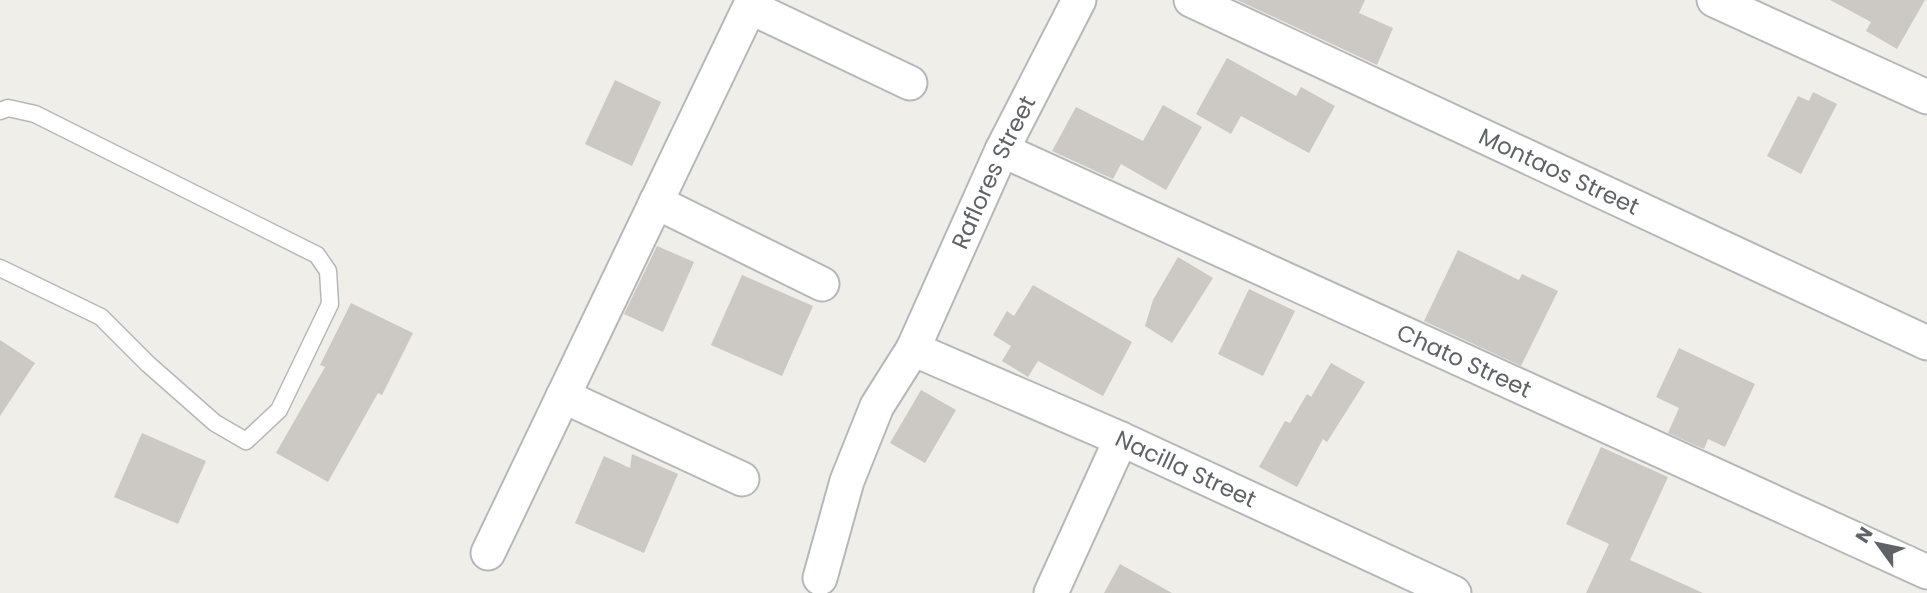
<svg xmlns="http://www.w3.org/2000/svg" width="1927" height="593" font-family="Poppins,sans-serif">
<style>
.building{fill:#ccc9c4}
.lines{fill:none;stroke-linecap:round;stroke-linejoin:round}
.service-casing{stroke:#b5b8bb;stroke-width:19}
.minor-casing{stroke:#b5b8bb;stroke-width:37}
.service{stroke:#fff;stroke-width:16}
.minor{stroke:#fff;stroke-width:33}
.labels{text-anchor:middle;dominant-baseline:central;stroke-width:7;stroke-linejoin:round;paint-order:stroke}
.street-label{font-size:23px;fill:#5f6367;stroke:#fff}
</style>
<rect width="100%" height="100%" fill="#f0eee8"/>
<g class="building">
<path d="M 1237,0 L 1365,0 L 1359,13 L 1393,28 L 1377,65 Z"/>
<path d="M 1830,0 L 1925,0 L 1897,49 L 1866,31 L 1871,22 Z"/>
<path d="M 1227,58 L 1296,96 L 1301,87 L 1335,106 L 1309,153 L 1241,116 L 1231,134 L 1196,114 Z"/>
<path d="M 615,80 L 661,102 L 632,166 L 585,144 Z"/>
<path d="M 1813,92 L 1837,104 L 1801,174 L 1767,156 L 1798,96 L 1809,101 Z"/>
<path d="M 1163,105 L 1202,127 L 1166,190 L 1121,164 L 1113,179 L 1052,151 L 1076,107 L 1143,141 Z"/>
<path d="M 657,246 L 694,262 L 663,332 L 624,314 Z"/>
<path d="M 1458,250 L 1519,280 L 1522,274 L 1558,291 L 1521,366 L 1424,321 Z"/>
<path d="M 1178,257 L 1213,278 L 1172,343 L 1145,326 L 1153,300 Z"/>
<path d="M 742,275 L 813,306 L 782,376 L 711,345 Z"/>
<path d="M 1033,285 L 1132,342 L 1103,396 L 1038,361 L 1028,377 L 1002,361 L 1011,346 L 993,335 L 1007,311 L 1014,316 Z"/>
<path d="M 1249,289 L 1295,311 L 1263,376 L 1218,354 Z"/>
<path d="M 351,303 L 413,333 L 382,395 L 378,393 L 328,482 L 276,453 L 325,367 L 320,365 Z"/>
<path d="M 0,340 L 35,363 L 0,416 Z"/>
<path d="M 1679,348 L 1755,384 L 1725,447 L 1708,439 L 1704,449 L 1668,433 L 1679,408 L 1656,397 Z"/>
<path d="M 1331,363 L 1365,382 L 1327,442 L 1323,439 L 1297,487 L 1259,467 L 1285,421 L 1290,423 L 1307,394 L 1311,397 Z"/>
<path d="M 921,390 L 956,410 L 925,463 L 890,443 Z"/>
<path d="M 142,433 L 206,461 L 178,524 L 114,497 Z"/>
<path d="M 1601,447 L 1668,477 L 1630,560 L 1703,593 L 1586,593 L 1609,544 L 1566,524 Z"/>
<path d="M 632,454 L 678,474 L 644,553 L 575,523 L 604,456 L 630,468 Z"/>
<path d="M 1120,564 L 1172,593 L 1104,593 Z"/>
</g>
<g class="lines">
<defs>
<path id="service" d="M 0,111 L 8,108 L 35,114 L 317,255 L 328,271 L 330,304 L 279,410 L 246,441 L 215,423 L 148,364 L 101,317 L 0,268"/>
<g id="minor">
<path id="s1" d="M 1191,0 L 1927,343"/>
<path d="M 1714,0 L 1927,97"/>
<path d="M 750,7 L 910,83"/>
<path id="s2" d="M 1002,150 L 1927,572"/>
<path d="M 656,202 L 822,284"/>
<path id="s3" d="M 913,349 L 1121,439 L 1454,593"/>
<path d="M 563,396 L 742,479"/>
<path d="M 488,553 L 753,0"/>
<path id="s4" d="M 820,578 L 847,481 L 877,406 L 913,349 L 1002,150 L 1079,0"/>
<path d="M 1051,593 L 1121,439"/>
</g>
</defs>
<use href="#service" class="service-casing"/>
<use href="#minor" class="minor-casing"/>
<use href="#service" class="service"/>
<use href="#minor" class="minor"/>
</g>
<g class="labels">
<g class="street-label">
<text stroke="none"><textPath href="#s1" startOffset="406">Montaos Street</textPath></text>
<text stroke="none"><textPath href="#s4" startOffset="443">Raflores Street</textPath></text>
<text stroke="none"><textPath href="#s2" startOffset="508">Chato Street</textPath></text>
<text stroke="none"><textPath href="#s3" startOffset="298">Nacilla Street</textPath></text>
</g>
</g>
<g transform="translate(1878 544) rotate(303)" stroke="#ffffff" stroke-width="5" paint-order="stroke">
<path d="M0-5L12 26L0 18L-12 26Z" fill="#5f6367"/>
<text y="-10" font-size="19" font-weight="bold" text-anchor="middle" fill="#5f6367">N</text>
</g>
</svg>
